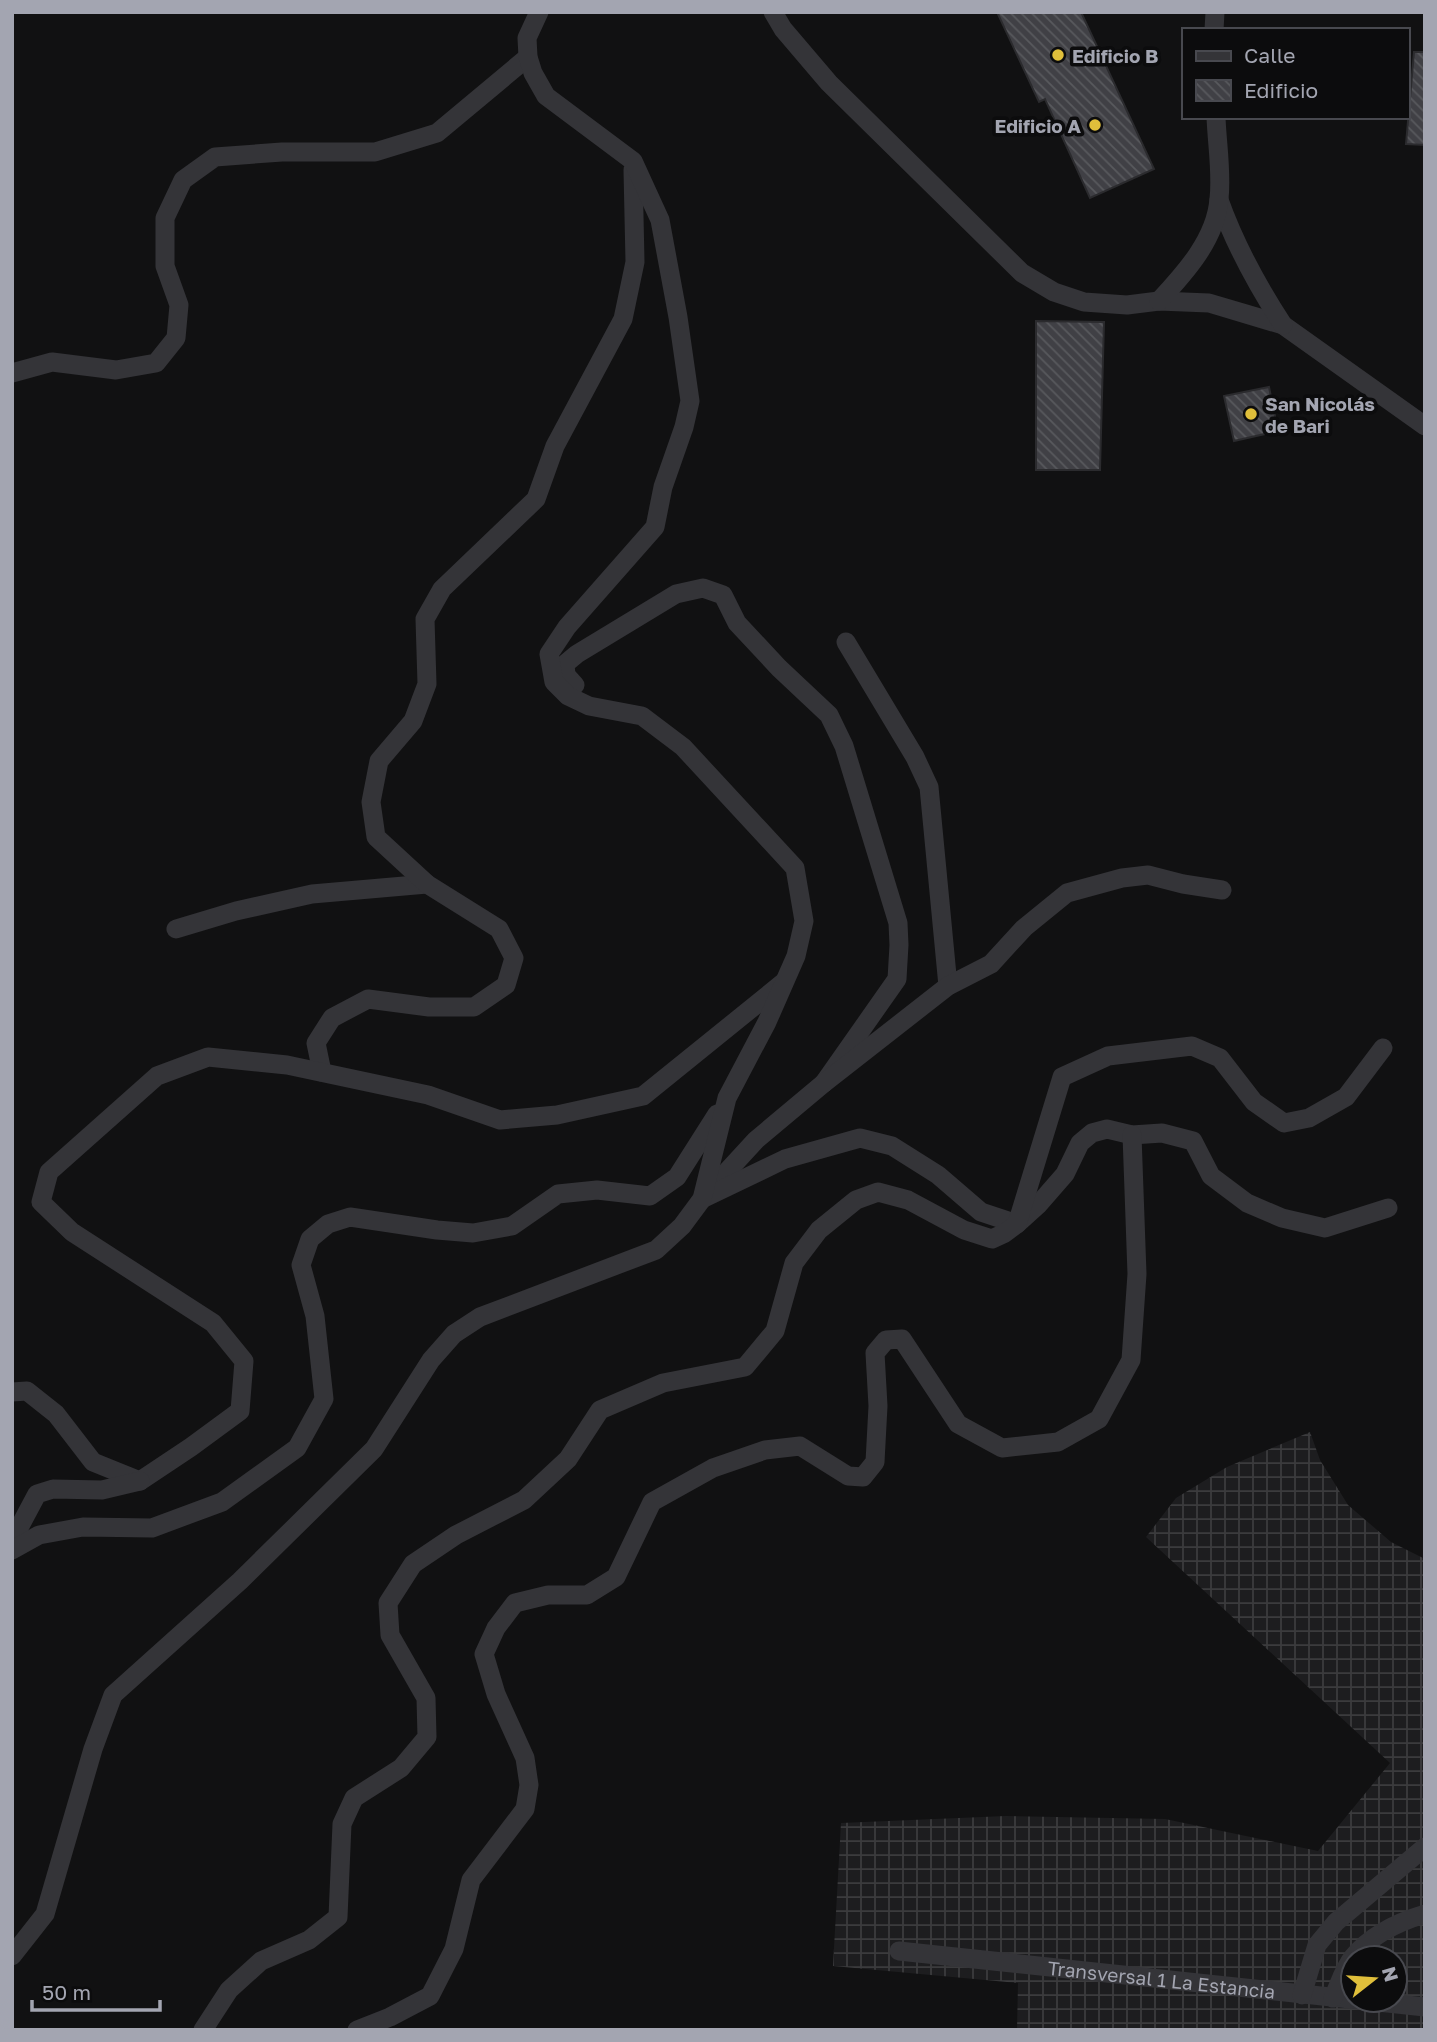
<svg xmlns="http://www.w3.org/2000/svg" width="1437" height="2042" font-family="'Golos Text',sans-serif">
<style>
.industrial{fill:url(#industrial-grid);fill-rule:evenodd}
.building{fill:url(#building-back-hatch);stroke:#2b2b2e;stroke-width:2}
.lines{fill:none;stroke-linecap:round;stroke-linejoin:round}
.street{stroke:#343438;stroke-width:19}
.poi-dot{fill:#e0bf3b;stroke:#0c0c0d;stroke-width:2.5}
.labels{text-anchor:middle;dominant-baseline:central;stroke-width:7;stroke-linejoin:round;paint-order:stroke}
.poi-label{font-size:19px;font-weight:bold;fill:#a3a5b1;stroke:#0c0c0d;text-anchor:start}
.street-label{font-size:19px;fill:#a3a5b1;stroke:#0c0c0d}
</style>
<defs>
<pattern id="industrial-grid" width="8" height="8" patternUnits="userSpaceOnUse" patternTransform="scale(1.75)"><rect width="8" height="8" fill="#1d1d1f"/><path d="M0 4h8M4 0v8" fill="none" stroke="#3b3b3d"/></pattern>
<pattern id="building-back-hatch" width="6" height="6" patternUnits="userSpaceOnUse" patternTransform="scale(1.75)"><rect width="6" height="6" fill="#404045"/><path d="M-1 5l2 2M0 0l6 6M5-1l2 2" fill="none" stroke="#58595d"/></pattern>
</defs>
<rect width="100%" height="100%" fill="#111112"/>
<path class="industrial" d="M 1310,1432 L 1320,1460 L 1348,1505 L 1391,1542 L 1425,1559 L 1425,2030 L 1017,2030 L 1018,1983 L 833,1966 L 841,1823 L 1006,1816 L 1165,1819 L 1318,1851 L 1390,1763 L 1146,1537 L 1176,1498 L 1227,1467 ZM 1353,1958 L 1395,1958 L 1395,2000 L 1353,2000 Z"/>
<g class="building">
<path d="M 997,12 L 1081,12 L 1154,169 L 1090,198 L 1045,99 L 1039,102 Z"/>
<path d="M 1414,52 L 1425,52 L 1425,145 L 1406,144 Z"/>
<path d="M 1036,321 L 1104,322 L 1100,470 L 1036,470 Z"/>
<path d="M 1269,387 L 1278,431 L 1234,441 L 1224,396 Z"/>
</g>
<g class="lines">
<g class="street">
<path d="M 773,12 L 783,29 L 829,83 L 1022,273 L 1054,292 L 1084,302 L 1127,305 L 1159,301 L 1209,303 L 1283,325 L 1425,426"/>
<path d="M 1214,30 L 1215,12"/>
<path d="M 1219,200 C 1235,245 1257,285 1283,325"/>
<path d="M 1159,301 C 1185,273 1216,239 1219,199 C 1222,173 1217,144 1216,117"/>
<path d="M 12,373 L 52,362 L 116,370 L 156,363 L 176,338 L 179,305 L 165,266 L 165,218 L 183,180 L 215,157 L 282,152 L 375,152 L 437,133 L 528,57"/>
<path d="M 846,642 L 915,757 L 929,787 L 948,986"/>
<path d="M 575,685 L 566,675 L 565,664 L 577,654 L 676,594 L 703,588 L 723,595 L 737,623 L 779,668 L 829,715 L 844,746 L 898,923 L 899,945 L 897,979 L 824,1083"/>
<path d="M 176,929 L 236,911 L 312,894 L 427,884"/>
<path d="M 322,1072 L 316,1043 L 332,1018 L 368,999 L 429,1007 L 474,1007 L 506,985 L 514,958 L 499,929 L 427,884 L 376,837 L 371,802 L 379,761 L 413,721 L 427,684 L 425,619 L 442,589 L 536,499 L 555,446 L 623,319 L 635,262 L 633,170"/>
<path d="M 710,1190 L 756,1140 L 824,1083 L 948,986 L 991,964 L 1024,928 L 1067,893 L 1122,878 L 1148,875 L 1183,884 L 1222,890"/>
<path d="M 702,1199 L 785,1159 L 860,1138 L 892,1146 L 938,1175 L 981,1212 L 1017,1224 L 1038,1205 L 1065,1174 L 1080,1143 L 1092,1133 L 1107,1129 L 1132,1135 L 1162,1133 L 1193,1141 L 1211,1176 L 1247,1203 L 1282,1218 L 1325,1228 L 1388,1208"/>
<path d="M 12,1392 L 27,1391 L 56,1414 L 93,1462 L 140,1481 L 191,1447 L 240,1411 L 244,1361 L 213,1323 L 72,1232 L 41,1202 L 49,1172 L 157,1076 L 208,1057 L 287,1065 L 428,1095 L 500,1120 L 557,1115 L 643,1096 L 784,982"/>
<path d="M 12,1541 L 37,1494 L 53,1489 L 102,1490 L 140,1481"/>
<path d="M 12,1550 L 39,1535 L 83,1527 L 152,1528 L 222,1502 L 297,1448 L 324,1399 L 315,1316 L 301,1265 L 310,1239 L 328,1224 L 350,1217 L 437,1230 L 473,1233 L 512,1226 L 558,1194 L 597,1190 L 650,1196 L 677,1177 L 717,1114"/>
<path id="s1" d="M 899,1951 L 1425,2007"/>
<path d="M 12,1956 L 45,1914 L 93,1749 L 113,1695 L 240,1581 L 374,1449 L 431,1360 L 454,1334 L 480,1317 L 656,1250 L 682,1226 L 702,1199 L 727,1098 L 767,1022 L 796,956 L 804,921 L 795,868 L 683,747 L 642,716 L 589,706 L 568,696 L 554,682 L 549,654 L 567,627 L 655,527 L 663,487 L 684,427 L 690,401 L 678,317 L 660,220 L 633,161 L 546,96 L 533,73 L 528,57 L 527,38 L 539,12"/>
<path d="M 1302,1995 L 1317,1945 L 1336,1922 L 1425,1847"/>
<path d="M 1333,1998 C 1339,1985 1344,1968 1353,1957 C 1371,1935 1398,1922 1425,1914"/>
<path d="M 203,2030 L 229,1990 L 261,1961 L 309,1940 L 338,1917 L 342,1824 L 354,1798 L 401,1768 L 427,1737 L 426,1698 L 390,1635 L 388,1603 L 413,1564 L 456,1535 L 524,1500 L 568,1459 L 600,1410 L 663,1383 L 745,1367 L 775,1331 L 794,1263 L 819,1230 L 856,1200 L 878,1192 L 908,1200 L 964,1230 L 992,1239 L 1005,1233 L 1017,1224 L 1062,1077 L 1108,1056 L 1192,1046 L 1220,1058 L 1254,1102 L 1284,1123 L 1309,1118 L 1346,1097 L 1383,1048"/>
<path d="M 357,2030 L 390,2017 L 430,1996 L 454,1949 L 471,1880 L 525,1809 L 529,1785 L 525,1758 L 496,1694 L 484,1654 L 496,1628 L 515,1603 L 548,1595 L 587,1595 L 616,1577 L 652,1502 L 713,1468 L 765,1450 L 800,1446 L 848,1476 L 863,1477 L 875,1462 L 878,1406 L 875,1353 L 886,1340 L 902,1339 L 958,1424 L 1002,1448 L 1058,1442 L 1099,1419 L 1131,1360 L 1137,1274 L 1132,1135"/>
</g>
</g>
<g class="poi-dot">
<circle cx="1058" cy="55" r="7"/>
<circle cx="1095" cy="125" r="7"/>
<circle cx="1251" cy="414" r="7"/>
</g>
<g class="labels">
<g class="poi-label">
<text x="1072" y="55">Edificio B</text>
<text x="1081" y="125" text-anchor="end">Edificio A</text>
<text x="1265" y="403">San Nicolás<tspan x="1265" dy="22">de Bari</tspan></text>
</g>
<g class="street-label">
<text stroke="none"><textPath href="#s1" startOffset="264">Transversal 1 La Estancia</textPath></text>
</g>
</g>
<rect width="1437" height="2042" fill="none" stroke="#a3a5b1" stroke-width="28"/>
<rect x="1182" y="28" width="228" height="91" fill="#0c0c0d" stroke="#48494f" stroke-width="2"/>
<rect x="1196" y="51" width="35" height="10" fill="#343438" stroke="#48494f" stroke-width="2"/>
<text x="1244" y="63" font-size="21" fill="#a3a5b1">Calle</text>
<rect x="1196" y="80" width="35" height="21" fill="url(#building-back-hatch)" stroke="#48494f" stroke-width="2"/>
<text x="1244" y="98" font-size="21" fill="#a3a5b1">Edificio</text>
<g transform="translate(1374 1979) rotate(73)"><circle r="33" fill="#0c0c0d" stroke="#48494f" stroke-width="2"/>
<path d="M0-5L12 26L0 18L-12 26Z" fill="#e0bf3b"/>
<text y="-10" font-size="19" font-weight="bold" text-anchor="middle" fill="#a3a5b1">N</text>
</g>
<path d="M32 2000v10h128v-10" fill="none" stroke="#a3a5b1" stroke-width="3.5"/>
<text x="42" y="2000" font-size="21" fill="#a3a5b1" stroke="#0c0c0d" stroke-width="5" paint-order="stroke">50 m</text>
</svg>
